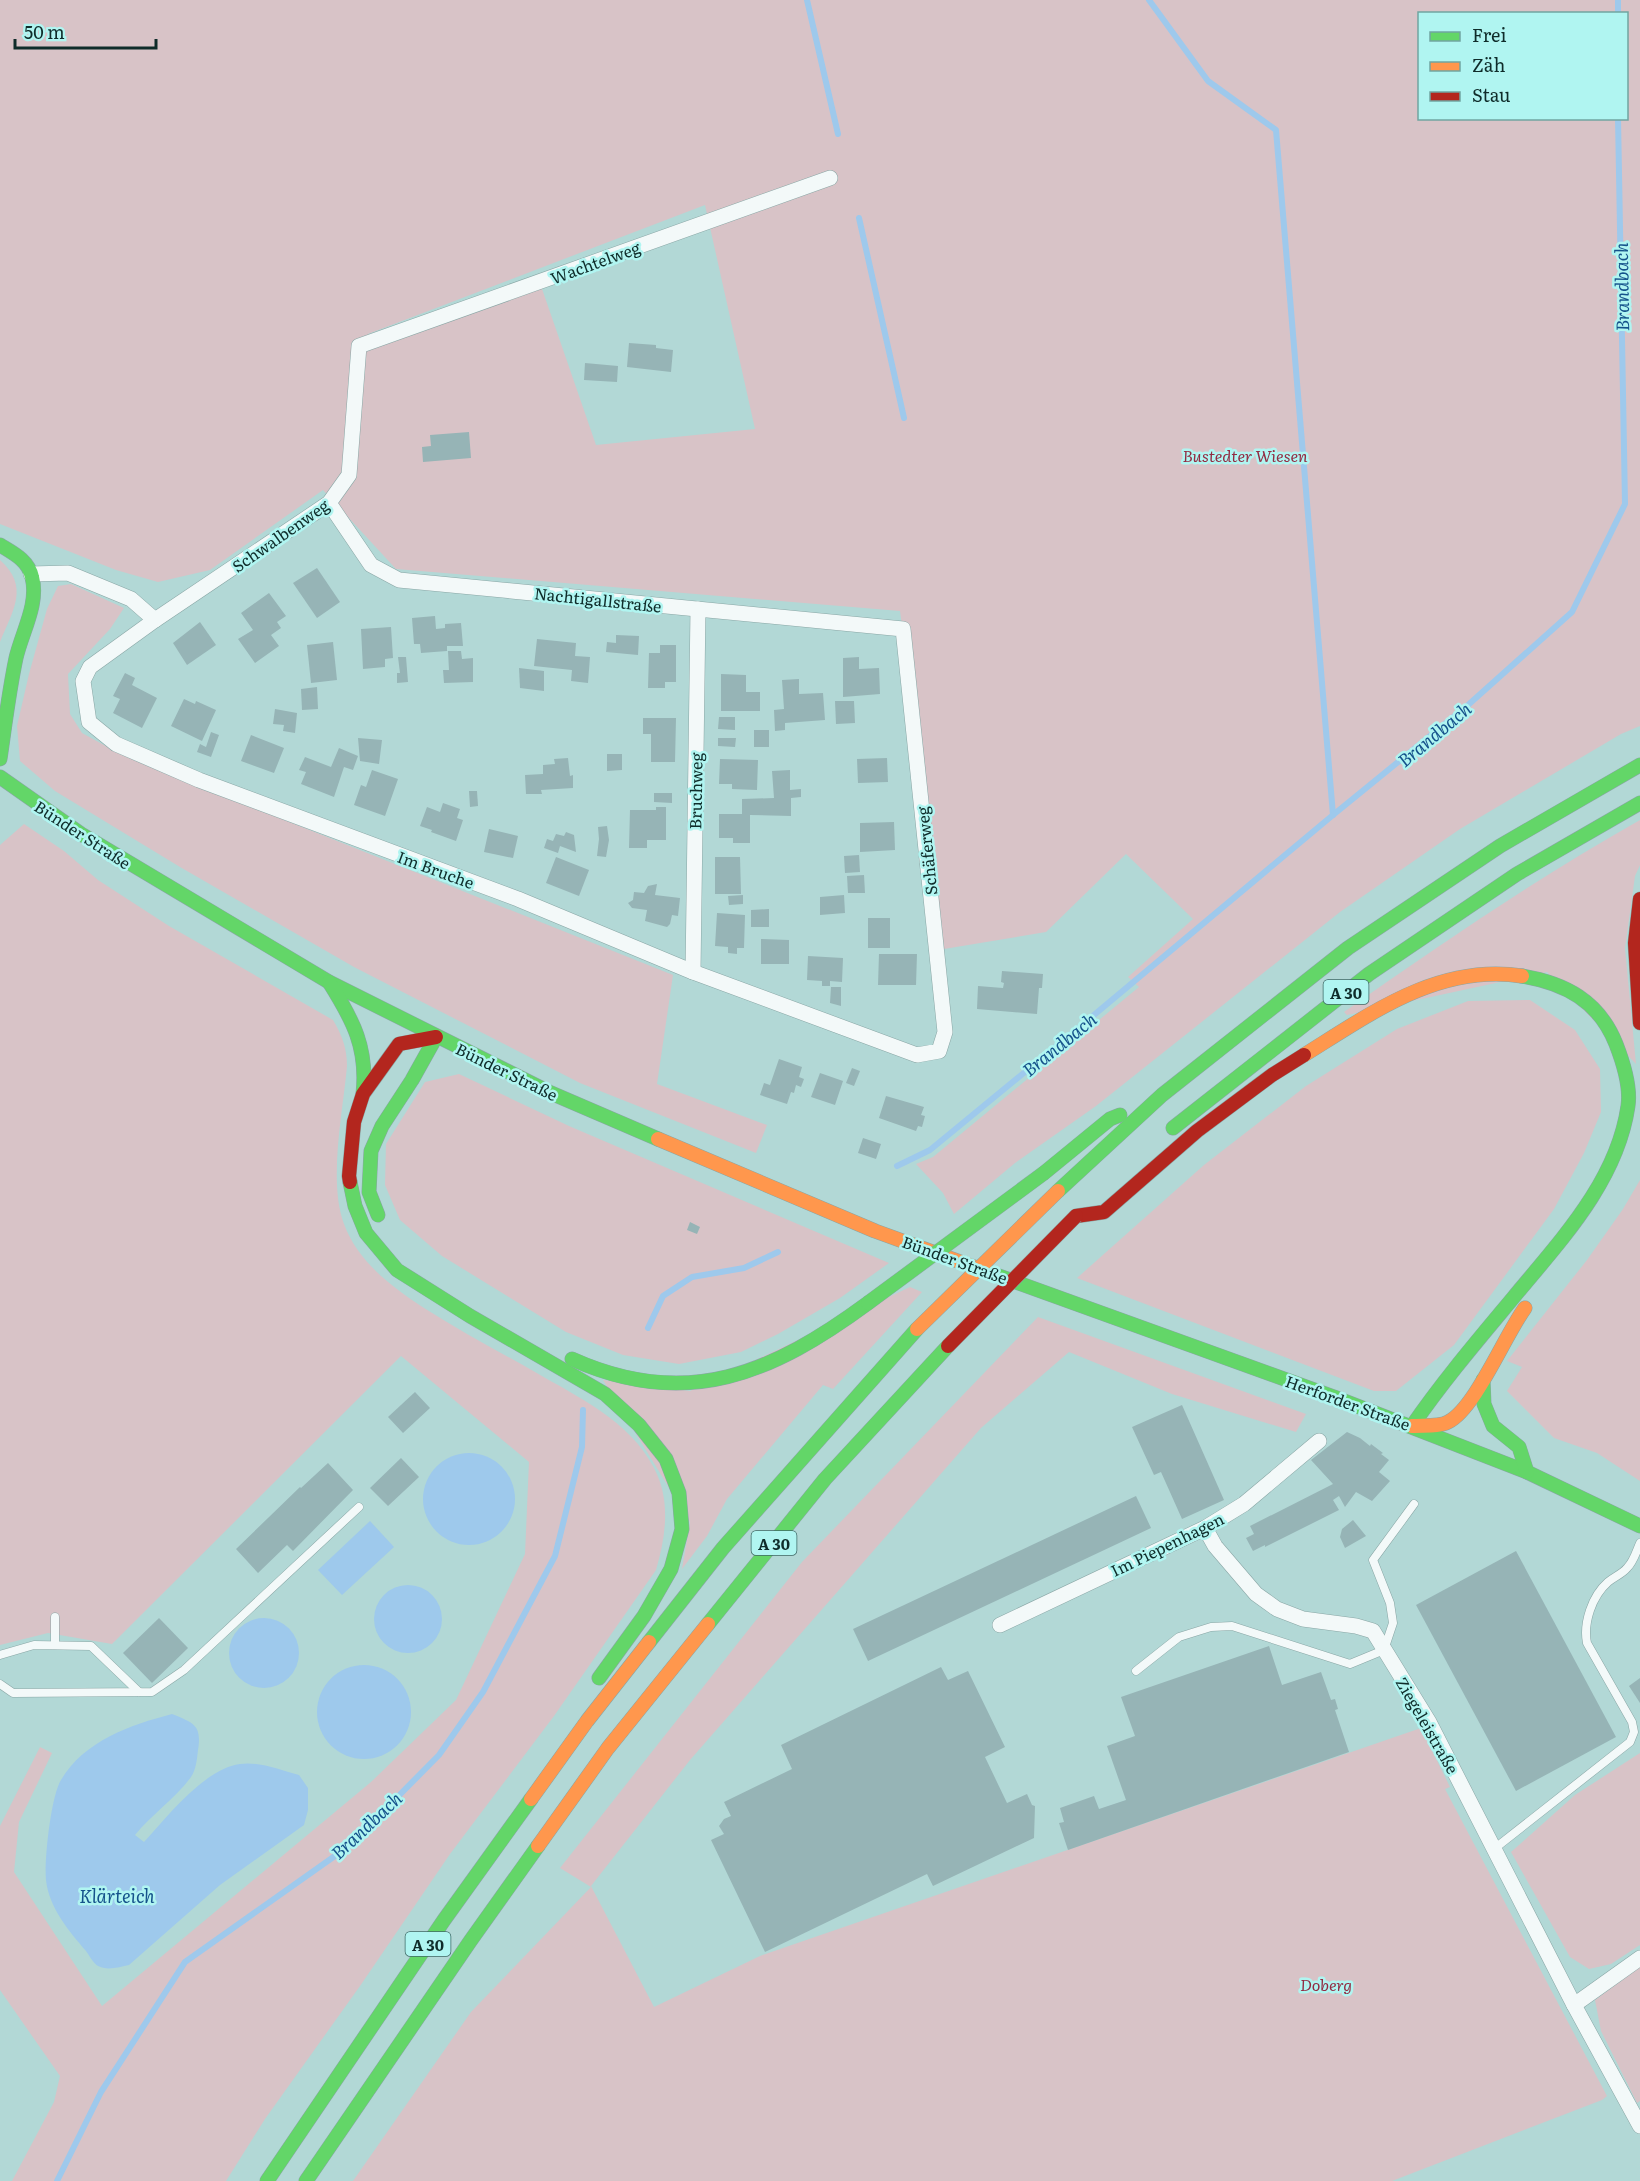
<svg xmlns="http://www.w3.org/2000/svg" width="1640" height="2181" font-family="Literata,serif">
<style>
.green{fill:#d8c3c7;fill-rule:evenodd}
.water{fill:#9ec9ec}
.lines{fill:none;stroke-linecap:round;stroke-linejoin:round}
.stream{stroke:#9ec9ec;stroke-width:6}
.building{fill:#96b4b6}
.lane-casing{stroke:#89a6a5;stroke-width:9}
.street-casing{stroke:#89a6a5;stroke-width:16}
.fast-casing{stroke:#89a6a5;stroke-width:15}
.slow-casing{stroke:#89a6a5;stroke-width:15}
.jam-casing{stroke:#89a6a5;stroke-width:15}
.lane{stroke:#f3f9f9;stroke-width:8}
.street{stroke:#f3f9f9;stroke-width:15}
.fast{stroke:#63d668;stroke-width:14}
.slow{stroke:#ff974d;stroke-width:14}
.jam{stroke:#b3261e;stroke-width:14}
.fast-bridge-casing{stroke:#89a6a5;stroke-width:15;stroke-linecap:butt}
.slow-bridge-casing{stroke:#89a6a5;stroke-width:15;stroke-linecap:butt}
.jam-bridge-casing{stroke:#89a6a5;stroke-width:15;stroke-linecap:butt}
.fast-bridge{stroke:#63d668;stroke-width:14}
.slow-bridge{stroke:#ff974d;stroke-width:14}
.jam-bridge{stroke:#b3261e;stroke-width:14}
.labels{text-anchor:middle;dominant-baseline:central;stroke-width:5;stroke-linejoin:round;paint-order:stroke}
.shield{fill:#b0f5f1;stroke:#3f6866;stroke-width:1.5}
.shield-label{font-size:15px;font-weight:bold;fill:#0f2c2a}
.street-label{font-size:16px;fill:#0f2c2a;stroke:#b0f5f1}
.park-label{font-size:16px;font-style:italic;fill:#932b42;stroke:#b0f5f1}
.water-label{font-size:18px;font-style:italic;fill:#15528b;stroke:#b0f5f1}
</style>
<rect width="100%" height="100%" fill="#b2d8d6"/>
<g class="green">
<path d="M 0,0 L 1640,0 L 1640,726 L 1621,734 L 1460,829 L 1340,912 L 1096,1106 L 1015,1163 L 954,1214 L 943,1193 L 916,1164 L 933,1157 L 1139,987 L 1128,977 L 1193,919 L 1126,854 L 1046,932 L 944,949 L 900,611 L 396,569 L 323,490 L 210,570 L 158,582 L 116,570 L 0,524 ZM 1420,14 L 1626,14 L 1626,118 L 1420,118 ZM 705,205 L 755,429 L 596,445 L 541,286 L 372,346 L 368,334 Z"/>
<path d="M 0,560 C 30,587 13,610 0,642 Z"/>
<path d="M 71,584 L 124,608 L 110,629 L 68,674 L 70,714 L 82,733 L 122,755 L 673,975 L 657,1084 L 767,1125 L 756,1153 L 580,1083 L 354,967 L 180,867 L 55,791 L 20,761 L 17,726 L 29,674 L 47,609 L 58,586 Z"/>
<path d="M 1640,820 L 1640,865 L 1635,876 L 1625,948 L 1636,1064 L 1547,972 L 1347,1015 L 1344,1012 C 1440,945 1537,878 1640,820 Z"/>
<path d="M 24,824 L 64,851 L 98,880 L 169,926 L 333,1020 C 342,1035 347,1048 347,1066 C 343,1112 328,1181 344,1224 C 358,1262 392,1287 424,1308 C 460,1331 498,1351 535,1372 C 578,1397 630,1421 654,1468 C 671,1500 666,1536 656,1570 L 554,1716 L 450,1854 L 360,1986 L 265,2119 L 226,2181 L 12,2181 L 54,2102 L 60,2076 L 0,1990 L 0,1826 L 40,1747 L 52,1753 L 19,1822 L 14,1872 L 102,2006 L 371,1782 L 456,1700 L 525,1554 L 529,1462 L 401,1356 L 112,1644 L 48,1633 L 0,1645 L 0,845 Z"/>
<path d="M 1530,1000 L 1575,1030 L 1600,1069 L 1601,1112 L 1584,1153 L 1554,1209 L 1454,1345 L 1396,1391 L 1374,1391 L 1077,1278 L 1204,1165 L 1306,1086 L 1397,1029 L 1468,1001 Z"/>
<path d="M 459,1074 L 569,1126 L 889,1263 L 840,1298 L 778,1334 L 741,1352 L 679,1364 L 623,1355 L 566,1332 L 442,1256 L 400,1220 L 385,1185 L 386,1144 L 425,1082 Z"/>
<path d="M 1640,1180 L 1640,1481 L 1597,1453 L 1554,1438 L 1507,1391 L 1522,1367 L 1507,1361 L 1587,1260 L 1623,1209 Z"/>
<path d="M 910,1287 L 922,1292 L 833,1389 L 823,1385 L 727,1499 L 707,1536 L 682,1569 L 690,1522 L 603,1380 L 690,1391 Z"/>
<path d="M 1038,1317 L 1306,1414 L 1296,1432 L 1172,1394 L 1069,1352 L 981,1428 L 690,1760 L 591,1886 L 654,2007 L 760,1956 L 1421,1728 L 1450,1787 L 1445,1789 L 1607,2096 L 1602,2100 L 1392,2181 L 353,2181 L 471,2012 L 591,1887 L 560,1868 L 802,1562 Z"/>
<path d="M 1640,1753 L 1640,1945 L 1611,1964 L 1589,1969 L 1570,1957 L 1511,1852 L 1575,1795 Z"/>
<path d="M 1640,1966 L 1640,2101 L 1637,2103 L 1601,2031 L 1595,2000 Z"/>
</g>
<g class="water">
<circle cx="469" cy="1499" r="46"/>
<path d="M 370,1521 L 394,1547 L 342,1595 L 318,1570 Z"/>
<circle cx="408" cy="1619" r="34"/>
<circle cx="264" cy="1653" r="35"/>
<circle cx="364" cy="1712" r="47"/>
<path d="M 172,1714 C 194,1723 202,1725 198,1750 C 197,1759 196,1770 191,1777 C 177,1797 150,1816 135,1835 L 144,1842 C 168,1816 204,1769 240,1764 C 258,1761 281,1770 299,1775 L 308,1788 L 308,1810 L 304,1825 L 220,1885 L 129,1965 C 120,1967 107,1971 98,1966 C 93,1963 89,1955 86,1951 C 69,1931 49,1908 46,1880 C 44,1861 51,1796 61,1780 C 84,1741 130,1725 172,1714 Z"/>
</g>
<g class="lines">
<g class="stream">
<path d="M 807,0 L 838,134"/>
<path d="M 1149,0 L 1208,81 L 1276,130 L 1333,815"/>
<path d="M 1618,14 L 1618,0"/>
<path d="M 859,218 L 904,418"/>
<path d="M 897,1166 L 930,1150 L 1082,1025 L 1333,815 L 1468,705 L 1572,612 L 1625,504 L 1618,118"/>
<path d="M 648,1328 L 663,1296 L 692,1277 L 744,1268 L 778,1252"/>
<path d="M 57,2181 L 101,2092 L 185,1962 L 349,1846 L 439,1755 L 483,1692 L 555,1556 L 582,1447 L 583,1410"/>
</g>
</g>
<g class="building">
<path d="M 629,343 L 656,345 L 656,348 L 673,350 L 671,372 L 627,367 Z"/>
<path d="M 585,363 L 618,366 L 617,382 L 584,380 Z"/>
<path d="M 469,432 L 471,458 L 423,462 L 422,447 L 431,446 L 430,435 Z"/>
<path d="M 317,568 L 340,602 L 317,618 L 293,583 Z"/>
<path d="M 269,593 L 286,616 L 277,622 L 281,628 L 271,635 L 279,646 L 255,663 L 238,639 L 253,630 L 241,613 Z"/>
<path d="M 435,616 L 436,629 L 445,628 L 445,624 L 461,623 L 463,646 L 447,646 L 447,651 L 421,653 L 420,644 L 414,644 L 412,618 Z"/>
<path d="M 200,622 L 216,645 L 187,665 L 173,643 Z"/>
<path d="M 391,627 L 393,658 L 385,659 L 385,667 L 363,669 L 361,629 Z"/>
<path d="M 616,635 L 639,636 L 638,655 L 606,652 L 607,642 L 616,643 Z"/>
<path d="M 537,639 L 576,643 L 575,656 L 590,657 L 588,683 L 571,681 L 572,670 L 534,666 Z"/>
<path d="M 333,642 L 337,680 L 311,683 L 307,645 Z"/>
<path d="M 660,645 L 676,645 L 676,682 L 665,682 L 665,688 L 648,688 L 649,653 L 660,653 Z"/>
<path d="M 448,651 L 461,651 L 462,659 L 473,658 L 473,682 L 444,683 L 443,670 L 449,670 Z"/>
<path d="M 398,657 L 406,657 L 408,682 L 397,683 L 397,673 L 400,673 Z"/>
<path d="M 859,657 L 859,669 L 879,668 L 880,694 L 843,697 L 843,658 Z"/>
<path d="M 519,668 L 544,671 L 544,691 L 520,688 Z"/>
<path d="M 125,673 L 135,678 L 132,685 L 157,698 L 142,728 L 113,713 L 120,699 L 113,696 Z"/>
<path d="M 721,674 L 746,675 L 746,692 L 760,692 L 760,711 L 721,711 Z"/>
<path d="M 799,679 L 799,694 L 823,693 L 825,720 L 785,723 L 785,730 L 775,731 L 774,710 L 784,709 L 782,680 Z"/>
<path d="M 317,687 L 318,709 L 302,710 L 301,689 Z"/>
<path d="M 184,699 L 195,704 L 196,701 L 216,710 L 202,741 L 171,726 Z"/>
<path d="M 835,701 L 854,701 L 855,723 L 836,724 Z"/>
<path d="M 275,709 L 297,713 L 295,733 L 283,731 L 284,725 L 273,724 Z"/>
<path d="M 719,717 L 735,717 L 735,730 L 718,729 Z"/>
<path d="M 643,718 L 676,718 L 675,762 L 651,762 L 651,734 L 643,734 Z"/>
<rect x="754" y="730" width="15" height="17"/>
<path d="M 211,732 L 219,735 L 211,757 L 197,752 L 200,744 L 206,747 Z"/>
<path d="M 251,735 L 284,748 L 274,773 L 241,761 Z"/>
<path d="M 358,738 L 382,740 L 379,764 L 360,761 Z"/>
<path d="M 718,738 L 736,738 L 735,747 L 718,746 Z"/>
<path d="M 339,748 L 358,756 L 353,770 L 344,767 L 334,797 L 301,784 L 306,772 L 299,770 L 305,757 L 331,767 Z"/>
<path d="M 607,754 L 622,754 L 622,770 L 607,771 Z"/>
<path d="M 568,758 L 570,776 L 573,775 L 573,788 L 541,790 L 542,794 L 526,794 L 525,775 L 543,774 L 543,765 L 555,764 L 554,759 Z"/>
<path d="M 887,758 L 888,782 L 858,783 L 857,759 Z"/>
<path d="M 720,759 L 758,760 L 757,790 L 732,789 L 732,784 L 719,784 Z"/>
<path d="M 372,770 L 398,779 L 385,816 L 354,805 L 361,785 L 366,787 Z"/>
<path d="M 790,770 L 790,790 L 801,789 L 801,797 L 791,798 L 791,816 L 750,815 L 750,843 L 733,843 L 733,838 L 719,838 L 719,814 L 742,814 L 742,799 L 774,798 L 772,771 Z"/>
<path d="M 469,791 L 477,791 L 478,806 L 470,807 Z"/>
<path d="M 654,793 L 672,793 L 672,803 L 654,802 Z"/>
<path d="M 443,803 L 460,809 L 457,818 L 463,820 L 456,841 L 431,832 L 432,830 L 420,826 L 427,807 L 440,812 Z"/>
<path d="M 656,807 L 666,807 L 666,840 L 647,840 L 647,848 L 629,848 L 630,810 L 656,810 Z"/>
<path d="M 894,822 L 895,850 L 860,852 L 860,823 Z"/>
<path d="M 607,826 L 609,840 L 606,857 L 597,856 L 599,839 L 598,827 Z"/>
<path d="M 489,829 L 518,836 L 513,858 L 484,852 Z"/>
<path d="M 566,832 L 574,835 L 576,852 L 560,846 L 558,853 L 544,848 L 547,839 L 553,841 L 556,834 L 564,836 Z"/>
<path d="M 859,855 L 860,872 L 845,873 L 844,856 Z"/>
<path d="M 556,857 L 589,870 L 579,896 L 546,883 Z"/>
<path d="M 715,857 L 740,857 L 741,894 L 715,894 Z"/>
<path d="M 864,875 L 865,893 L 848,893 L 847,876 Z"/>
<path d="M 657,884 L 655,895 L 680,898 L 678,916 L 672,915 L 670,924 L 667,927 L 645,921 L 647,910 L 632,908 L 628,903 L 633,900 L 634,892 L 644,893 L 648,886 Z"/>
<path d="M 743,895 L 743,904 L 729,905 L 728,896 Z"/>
<path d="M 844,895 L 845,913 L 820,915 L 820,897 Z"/>
<path d="M 769,909 L 769,927 L 751,927 L 751,910 Z"/>
<path d="M 717,913 L 745,915 L 744,948 L 737,948 L 737,954 L 728,953 L 728,947 L 715,946 Z"/>
<rect x="868" y="918" width="22" height="30"/>
<path d="M 761,939 L 789,940 L 789,964 L 761,964 Z"/>
<path d="M 879,954 L 917,954 L 916,985 L 878,985 Z"/>
<path d="M 808,956 L 843,958 L 842,982 L 830,981 L 830,986 L 822,986 L 822,981 L 807,980 Z"/>
<path d="M 1002,971 L 1043,974 L 1042,988 L 1039,988 L 1037,1014 L 977,1009 L 978,986 L 1003,988 L 1004,983 L 1001,982 Z"/>
<path d="M 831,987 L 841,987 L 841,1006 L 830,1003 Z"/>
<path d="M 779,1059 L 802,1067 L 799,1077 L 804,1079 L 801,1087 L 796,1085 L 794,1093 L 791,1092 L 787,1104 L 760,1095 L 764,1083 L 770,1085 Z"/>
<path d="M 852,1068 L 860,1071 L 854,1086 L 846,1083 Z"/>
<path d="M 820,1073 L 843,1081 L 835,1105 L 811,1097 Z"/>
<path d="M 886,1096 L 924,1107 L 921,1115 L 925,1116 L 922,1127 L 918,1126 L 916,1131 L 879,1118 Z"/>
<path d="M 863,1138 L 881,1144 L 876,1159 L 858,1153 Z"/>
<path d="M 690,1222 L 700,1227 L 697,1234 L 687,1230 Z"/>
<path d="M 415,1392 L 430,1408 L 403,1433 L 388,1417 Z"/>
<path d="M 1182,1405 L 1224,1500 L 1182,1519 L 1161,1472 L 1154,1475 L 1132,1427 Z"/>
<path d="M 1347,1432 L 1360,1438 L 1370,1446 L 1371,1444 L 1383,1453 L 1381,1454 L 1389,1460 L 1379,1472 L 1390,1481 L 1372,1501 L 1356,1492 L 1345,1507 L 1339,1496 L 1333,1500 L 1339,1510 L 1265,1547 L 1265,1545 L 1253,1551 L 1246,1538 L 1254,1534 L 1250,1526 L 1333,1484 L 1311,1460 Z"/>
<path d="M 401,1458 L 419,1477 L 388,1506 L 370,1488 Z"/>
<path d="M 328,1463 L 353,1490 L 293,1551 L 287,1545 L 258,1573 L 236,1549 L 300,1487 L 301,1488 Z"/>
<path d="M 1136,1496 L 1151,1528 L 868,1661 L 853,1629 Z"/>
<path d="M 1353,1520 L 1366,1536 L 1345,1548 L 1340,1537 L 1342,1529 Z"/>
<path d="M 1516,1551 L 1616,1737 L 1516,1791 L 1416,1605 Z"/>
<path d="M 159,1618 L 188,1648 L 152,1683 L 123,1653 Z"/>
<path d="M 1269,1646 L 1282,1685 L 1321,1672 L 1331,1700 L 1335,1699 L 1338,1709 L 1335,1710 L 1349,1752 L 1068,1850 L 1059,1823 L 1064,1822 L 1060,1808 L 1094,1796 L 1099,1809 L 1126,1800 L 1107,1746 L 1135,1736 L 1121,1697 Z"/>
<path d="M 941,1667 L 948,1680 L 968,1671 L 1005,1747 L 985,1757 L 1007,1803 L 1027,1794 L 1032,1805 L 1035,1806 L 1034,1838 L 933,1886 L 927,1874 L 765,1952 L 711,1840 L 724,1834 L 719,1826 L 724,1819 L 731,1816 L 724,1802 L 792,1769 L 781,1745 Z"/>
<path d="M 1640,1678 L 1640,1703 L 1629,1686 Z"/>
</g>
<g class="lines">
<defs>
<g id="lane">
<path d="M 55,1645 L 55,1617"/>
<path d="M 0,1655 L 34,1645 L 91,1646 L 139,1692"/>
<path d="M 1136,1671 L 1179,1637 L 1211,1627 L 1232,1626 L 1350,1664 L 1384,1650 L 1393,1623 L 1390,1603 L 1373,1560 L 1414,1504"/>
<path d="M 0,1684 L 13,1693 L 152,1692 L 184,1670 L 359,1507"/>
<path d="M 1494,1849 L 1630,1742 L 1634,1732 L 1632,1722 L 1587,1643 C 1583,1623 1592,1596 1608,1582 C 1614,1577 1622,1574 1627,1568 C 1634,1561 1636,1552 1640,1543"/>
</g>
<g id="street">
<path d="M 329,503 L 371,565 L 399,580 L 903,629 L 945,1032 L 939,1051 L 917,1055 L 693,972 L 518,899 L 199,780 L 116,744 L 89,722 L 83,681 L 90,667 L 155,620 L 329,503 L 349,475 L 359,346 L 830,178"/>
<path d="M 31,574 L 68,573 L 131,599 L 155,620"/>
<path d="M 693,972 L 698,609"/>
<path d="M 1205,1528 L 1215,1546 L 1256,1594 L 1277,1609 L 1303,1619 L 1356,1626 L 1373,1631 L 1429,1722 L 1574,2005 L 1640,2126"/>
<path d="M 1000,1625 L 1205,1528 L 1244,1504 L 1319,1441"/>
<path d="M 1574,2005 L 1640,1958"/>
</g>
<g id="fast">
<path d="M 0,545 C 13,553 28,560 32,577 C 39,604 22,632 16,658 C 9,691 5,725 0,759"/>
<path d="M 0,777 L 81,834 L 329,982 L 551,1093 L 658,1139"/>
<path d="M 329,982 C 353,1020 368,1048 363,1094"/>
<path d="M 1173,1128 L 1369,974 L 1517,874 L 1640,803"/>
<path d="M 1044,1173 L 1110,1119 L 1120,1115"/>
<path d="M 350,1182 L 355,1206 L 366,1233 L 397,1270 L 470,1316 L 605,1394 L 639,1425 L 666,1459 L 679,1493 L 682,1529 L 671,1569 L 644,1616 L 599,1678"/>
<path d="M 1058,1191 L 1162,1095 L 1348,948 L 1500,846 L 1640,765"/>
<path d="M 378,1215 L 369,1192 L 371,1151 L 382,1126 L 412,1080 L 436,1037"/>
<path d="M 988,1272 L 1334,1397 L 1527,1472 L 1640,1526"/>
<path d="M 572,1359 C 687,1411 773,1373 868,1303"/>
<path d="M 1483,1380 L 1484,1404 L 1493,1426 L 1519,1447 L 1527,1472"/>
<path d="M 1412,1426 C 1443,1381 1478,1340 1513,1298 C 1560,1241 1617,1182 1628,1106 C 1631,1086 1623,1062 1616,1044 C 1599,1001 1565,983 1522,976"/>
<path d="M 708,1624 L 825,1479 L 948,1346"/>
<path d="M 649,1642 L 723,1548 L 917,1329"/>
<path d="M 267,2181 L 444,1920 L 531,1799"/>
<path d="M 306,2181 L 471,1940 L 538,1846"/>
</g>
<g id="slow">
<path d="M 1304,1055 C 1370,1014 1439,963 1522,976"/>
<path d="M 658,1139 L 875,1231 L 988,1272"/>
<path d="M 1412,1426 C 1423,1425 1439,1427 1448,1422 C 1475,1409 1505,1335 1525,1308"/>
<path d="M 531,1799 L 587,1721 L 649,1642"/>
<path d="M 538,1846 L 608,1748 L 708,1624"/>
</g>
<g id="jam">
<path d="M 1640,899 L 1635,943 L 1640,1023"/>
<path d="M 350,1182 L 349,1176 L 354,1122 L 363,1094 L 399,1044 L 436,1037"/>
<path d="M 1076,1216 L 1104,1212 L 1197,1131 L 1272,1075 L 1304,1055"/>
</g>
</defs>
<use href="#lane" class="lane-casing"/>
<use href="#street" class="street-casing"/>
<use href="#fast" class="fast-casing"/>
<use href="#slow" class="slow-casing"/>
<use href="#jam" class="jam-casing"/>
<use href="#lane" class="lane"/>
<use href="#street" class="street"/>
<use href="#fast" class="fast"/>
<use href="#slow" class="slow"/>
<use href="#jam" class="jam"/>
<defs>
<path id="fast-bridge" d="M 868,1303 L 1044,1173"/>
<path id="slow-bridge" d="M 917,1329 L 1058,1191"/>
<path id="jam-bridge" d="M 948,1346 L 1076,1216"/>
</defs>
<use href="#fast-bridge" class="fast-bridge-casing"/>
<use href="#slow-bridge" class="slow-bridge-casing"/>
<use href="#jam-bridge" class="jam-bridge-casing"/>
<use href="#fast-bridge" class="fast-bridge"/>
<use href="#slow-bridge" class="slow-bridge"/>
<use href="#jam-bridge" class="jam-bridge"/>
</g>
<g class="labels">
<g class="shield">
<rect x="1323.5" y="980" width="45" height="24" rx="4.5"/>
<rect x="751.5" y="1531" width="45" height="24" rx="4.5"/>
<rect x="405.5" y="1932" width="45" height="24" rx="4.5"/>
</g>
<g class="shield-label">
<text x="1346" y="992">A 30</text>
<text x="774" y="1543">A 30</text>
<text x="428" y="1944">A 30</text>
</g>
<g class="street-label">
<text transform="translate(595 262) rotate(-20)">Wachtelweg</text>
<text transform="translate(280 535) rotate(-35)">Schwalbenweg</text>
<text transform="translate(598 599) rotate(6)">Nachtigallstraße</text>
<text transform="translate(695 791) rotate(-89)">Bruchweg</text>
<text transform="translate(83 834) rotate(33)">Bünder Straße</text>
<text transform="translate(926 851) rotate(-96)">Schäferweg</text>
<text transform="translate(436 869) rotate(20)">Im Bruche</text>
<text transform="translate(507 1071) rotate(26)">Bünder Straße</text>
<text transform="translate(955 1259) rotate(20)">Bünder Straße</text>
<text transform="translate(1348 1402) rotate(20)">Herforder Straße</text>
<text transform="translate(1167 1544) rotate(-26)">Im Piepenhagen</text>
<text transform="translate(1428 1725) rotate(60)">Ziegeleistraße</text>
</g>
<g class="park-label">
<text x="1245" y="455">Bustedter Wiesen</text>
<text x="1326" y="1984">Doberg</text>
</g>
<g class="water-label">
<text transform="translate(1621 287) rotate(-91)">Brandbach</text>
<text transform="translate(1434 734) rotate(-40)">Brandbach</text>
<text transform="translate(1059 1044) rotate(-39)">Brandbach</text>
<text transform="translate(366 1825) rotate(-43)">Brandbach</text>
<text x="117" y="1895">Klärteich</text>
</g>
</g>
<rect x="1418" y="12" width="210" height="108" fill="#b0f5f1" stroke="#70a5a1" stroke-width="1.5"/>
<rect x="1430" y="32" width="30" height="9" fill="#63d668" stroke="#70a5a1" stroke-width="1.5"/>
<text x="1472" y="42" font-size="18" fill="#0f2c2a">Frei</text>
<rect x="1430" y="62" width="30" height="9" fill="#ff974d" stroke="#70a5a1" stroke-width="1.5"/>
<text x="1472" y="72" font-size="18" fill="#0f2c2a">Zäh</text>
<rect x="1430" y="92" width="30" height="9" fill="#b3261e" stroke="#70a5a1" stroke-width="1.5"/>
<text x="1472" y="102" font-size="18" fill="#0f2c2a">Stau</text>
<path d="M15 39v9h141v-9" fill="none" stroke="#0f2c2a" stroke-width="3"/>
<text x="24" y="39" font-size="18" fill="#0f2c2a" stroke="#b0f5f1" stroke-width="4.5" paint-order="stroke">50 m</text>
</svg>
